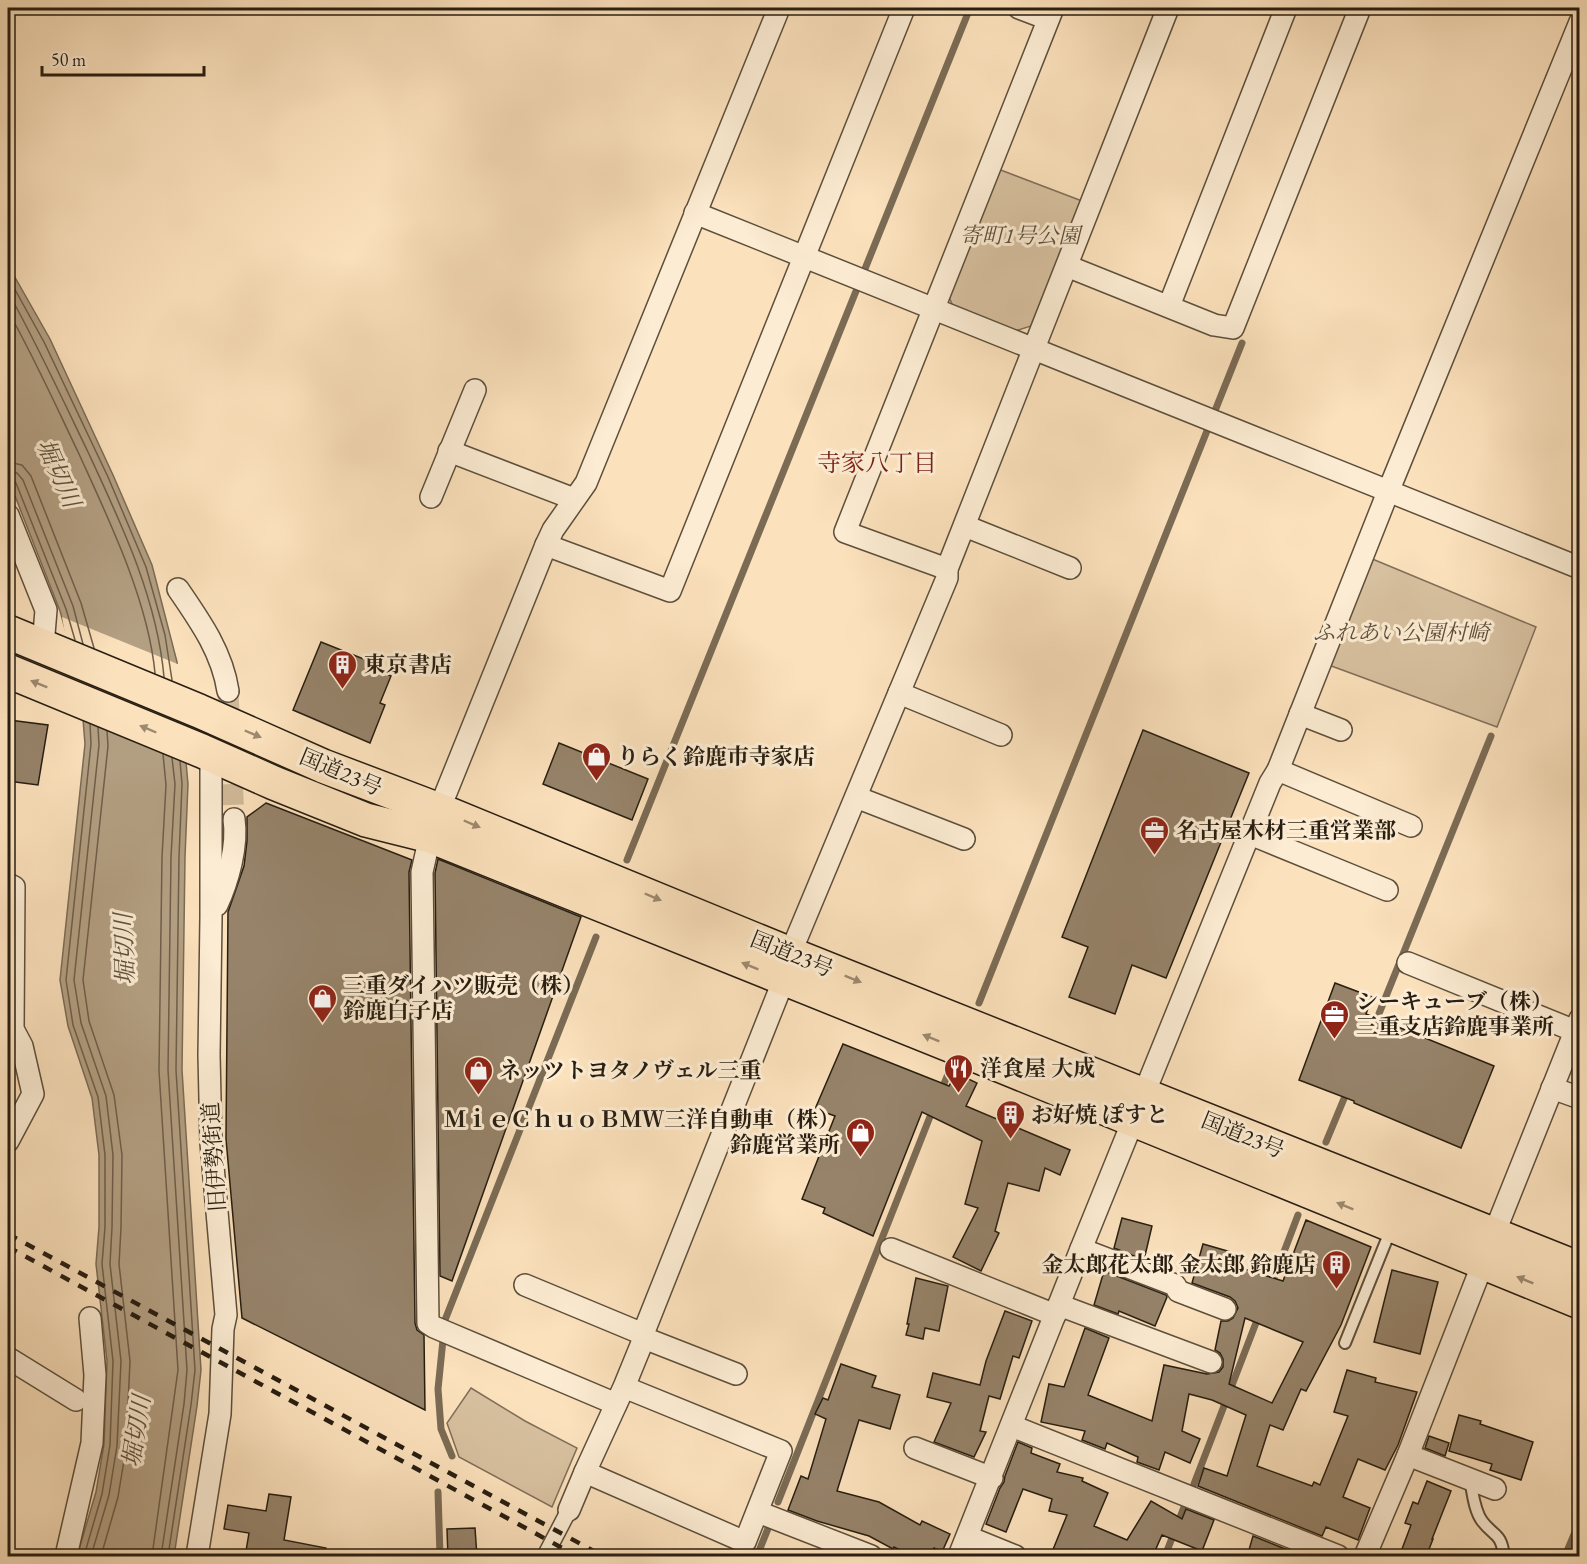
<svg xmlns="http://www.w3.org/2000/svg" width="1587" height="1564" font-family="'EB Garamond','Noto Serif JP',serif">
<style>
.green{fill:#d7c09f;stroke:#806f58;stroke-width:1.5}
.water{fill:#b39f82;stroke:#7b6b55;stroke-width:1.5}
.pier{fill:#fbe1bc}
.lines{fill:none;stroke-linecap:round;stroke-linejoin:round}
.shore{stroke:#6e5e4a;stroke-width:1.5}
.stream{stroke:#7b6b55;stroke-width:7}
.building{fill:#96836a;stroke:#281e11;stroke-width:1.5;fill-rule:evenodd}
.minor-tunnel{stroke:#d1ba9a;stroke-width:21;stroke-dasharray:21 10;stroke-linecap:butt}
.service-casing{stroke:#5d4f3c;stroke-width:14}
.pedestrian-casing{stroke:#5d4f3c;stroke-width:18}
.minor-casing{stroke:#5d4f3c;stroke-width:24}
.trunk-casing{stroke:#281e11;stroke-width:36}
.service{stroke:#fcecd3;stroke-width:10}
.pedestrian{stroke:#fcecd3;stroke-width:15}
.minor{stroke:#fcecd3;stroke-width:21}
.trunk{stroke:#fbe1bc;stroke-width:33}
.rail{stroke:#281e11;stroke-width:4.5;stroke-dasharray:10 10;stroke-linecap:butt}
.oneway{fill:#9c896f}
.labels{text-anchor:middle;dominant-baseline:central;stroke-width:6;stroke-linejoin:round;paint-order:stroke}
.park-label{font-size:22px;font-style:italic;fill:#5d4f3c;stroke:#fcecd3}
.poi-label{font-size:22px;font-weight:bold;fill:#281e11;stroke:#fcecd3;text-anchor:start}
.street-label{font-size:22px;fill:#281e11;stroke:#fcecd3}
.neighbourhood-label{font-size:24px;fill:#7a1f14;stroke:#fcecd3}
.water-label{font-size:24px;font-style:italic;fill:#60523e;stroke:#fcecd3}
</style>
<rect width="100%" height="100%" fill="#fbe1bc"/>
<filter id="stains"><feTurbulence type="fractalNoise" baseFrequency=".00333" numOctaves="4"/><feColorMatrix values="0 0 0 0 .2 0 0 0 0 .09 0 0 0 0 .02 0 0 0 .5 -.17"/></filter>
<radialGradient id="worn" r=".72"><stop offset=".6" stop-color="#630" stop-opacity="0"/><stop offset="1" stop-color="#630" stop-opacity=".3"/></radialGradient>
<g class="green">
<path d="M 998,169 L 1082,201 L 1031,326 L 1015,331 L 954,308 L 947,293 Z"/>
<path d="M 1370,558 L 1536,627 L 1497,727 L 1326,664 Z"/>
<path d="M 471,1388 L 525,1421 L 577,1448 L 552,1507 L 459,1457 L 447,1423 Z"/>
</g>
<path class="water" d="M 8,265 L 50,339 L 113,475 L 152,565 L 177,662 L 188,784 L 185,857 L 182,1070 L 201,1370 L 197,1406 L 174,1556 L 77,1556 L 96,1492 L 104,1444 L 107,1361 L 96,1264 L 99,1227 L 99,1155 L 92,1098 L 68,1026 L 60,980 L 85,744 L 80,682 L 60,611 L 8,478 Z"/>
<path class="pier" d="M 62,617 L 180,665 L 189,762 L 77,683 L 67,645 Z"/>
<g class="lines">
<g class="shore">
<path d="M 8,277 L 44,342 L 108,477 L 146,567 L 165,635 L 172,680"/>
<path d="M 8,292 C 37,344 62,398 88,452 C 121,523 157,598 164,677"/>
<path d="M 8,311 C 34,357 56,406 79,454 C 109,520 148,600 155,673"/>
<path d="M 8,462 L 22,465 L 31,476 L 81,603 L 94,648"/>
<path d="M 8,471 L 17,473 L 23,480 L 73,606 L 83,644"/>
<path d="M 8,479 L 12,479 L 16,483 L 66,609 L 75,640"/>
<path d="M 84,1556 L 102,1494 L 110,1445 L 113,1361 L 102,1264 L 105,1227 L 105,1155 L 98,1097 L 73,1025 L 66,980 L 91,744 L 90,724"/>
<path d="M 91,1556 L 109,1495 L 117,1446 L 121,1361 L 110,1264 L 112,1227 L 113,1155 L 106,1096 L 81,1023 L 74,980 L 99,745 L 98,727"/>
<path d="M 101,1556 L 118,1497 L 126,1448 L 130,1361 L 119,1264 L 121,1228 L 122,1155 L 114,1095 L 89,1021 L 83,980 L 108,746 L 107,731"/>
<path d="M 152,1556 L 178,1370 L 159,1071 L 162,857 L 166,785 L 163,754"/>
<path d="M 161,1556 L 184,1404 L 187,1370 L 168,1070 L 171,857 L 175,784 L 172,758"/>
<path d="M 168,1556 L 191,1405 L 195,1370 L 176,1070 L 179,857 L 182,784 L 180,761"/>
</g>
<g class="stream">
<path d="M 627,860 L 970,8"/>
<path d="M 979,1003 L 1242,343"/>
<path d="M 1374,1026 L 1491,736"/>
<path d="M 941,1091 L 948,1074"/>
<path d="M 1326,1142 L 1348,1089"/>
<path d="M 1271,1286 L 1298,1215"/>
<path d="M 452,1456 L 441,1429 L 438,1389 L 445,1320 L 596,937"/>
<path d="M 1194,1484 L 1259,1315"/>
<path d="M 438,1492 L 440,1556"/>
<path d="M 778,1502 L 933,1109"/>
<path d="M 757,1556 L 771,1521"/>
<path d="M 1165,1556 L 1186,1502"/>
<path d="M 1565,1556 L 1580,1520"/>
</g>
</g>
<g class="building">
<path d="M 321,642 L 371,662 L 369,667 L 391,676 L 380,703 L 385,705 L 370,743 L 293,710 Z"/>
<path d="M 9,720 L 48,725 L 38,785 L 8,781 Z"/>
<path d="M 1143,730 L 1249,773 L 1166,978 L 1132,965 L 1115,1014 L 1069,997 L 1088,947 L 1062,937 Z"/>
<path d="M 559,743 L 648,779 L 632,820 L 543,784 Z"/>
<path d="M 266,803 L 412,860 L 409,872 L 415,1323 L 417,1330 L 424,1335 L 425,1410 L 242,1318 L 226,1139 L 228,912 L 244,866 L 247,841 L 247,817 Z"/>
<path d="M 438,859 L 581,917 L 452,1281 L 440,1276 L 435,873 Z"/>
<path d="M 1335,983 L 1372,997 L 1366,1014 L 1494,1066 L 1461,1148 L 1354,1103 L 1354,1101 L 1299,1080 Z"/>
<path d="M 843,1044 L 949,1086 L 956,1073 L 977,1083 L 966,1106 L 1070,1150 L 1060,1175 L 1045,1168 L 1039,1191 L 1008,1183 L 995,1231 L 999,1233 L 981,1271 L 953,1257 L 978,1208 L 965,1204 L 982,1141 L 922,1112 L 873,1236 L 823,1213 L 825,1208 L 802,1199 L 835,1116 L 815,1109 Z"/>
<path d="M 1122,1218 L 1152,1226 L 1144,1260 L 1114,1248 Z"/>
<path d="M 1306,1220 L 1371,1247 L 1341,1325 L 1306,1391 L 1301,1389 L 1283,1430 L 1270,1425 L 1257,1466 L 1312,1486 L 1314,1482 L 1320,1485 L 1348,1416 L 1334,1412 L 1347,1370 L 1376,1378 L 1375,1382 L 1417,1392 L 1398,1445 L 1385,1470 L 1358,1459 L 1343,1497 L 1370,1508 L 1358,1540 L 1326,1527 L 1322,1536 L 1198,1486 L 1204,1468 L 1227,1476 L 1246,1415 L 1212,1400 L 1189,1394 L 1182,1431 L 1200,1439 L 1190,1463 L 1165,1452 L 1159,1470 L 1137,1462 L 1138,1457 L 1107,1443 L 1105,1449 L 1082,1440 L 1085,1431 L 1041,1422 L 1049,1384 L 1064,1387 L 1085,1328 L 1109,1338 L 1088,1395 L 1152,1421 L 1164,1365 L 1207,1374 L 1219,1372 L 1223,1367 L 1223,1359 L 1220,1353 L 1215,1350 L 1221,1321 L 1228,1321 L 1233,1318 L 1238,1308 L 1235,1301 L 1230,1297 L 1192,1283 L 1203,1244 L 1238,1254 L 1234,1266 L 1283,1281 ZM 1245,1318 L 1303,1342 L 1272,1403 L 1229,1384 Z"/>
<path d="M 1392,1270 L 1438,1282 L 1420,1354 L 1374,1342 Z"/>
<path d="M 1104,1271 L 1166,1295 L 1167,1297 L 1155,1326 L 1119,1311 L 1118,1314 L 1094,1305 Z"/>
<path d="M 916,1278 L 948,1286 L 939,1331 L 925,1328 L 923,1339 L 906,1335 L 909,1324 L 907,1324 Z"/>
<path d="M 1005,1311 L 1032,1321 L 1019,1358 L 1013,1356 L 1000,1399 L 989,1396 L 980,1431 L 986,1432 L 974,1457 L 934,1442 L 951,1403 L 927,1397 L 933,1373 L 980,1385 L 986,1361 Z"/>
<path d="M 841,1364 L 876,1376 L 872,1387 L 900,1395 L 890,1429 L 859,1420 L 837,1491 L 879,1502 L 920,1525 L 922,1521 L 950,1534 L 942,1552 L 934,1548 L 930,1557 L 914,1557 L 894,1547 L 893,1549 L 869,1536 L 817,1521 L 788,1510 L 801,1476 L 808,1479 L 826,1419 L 815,1414 L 823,1398 L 828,1400 Z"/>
<path d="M 1459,1415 L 1481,1421 L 1480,1424 L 1533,1442 L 1521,1480 L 1490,1470 L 1492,1464 L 1449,1451 Z"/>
<path d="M 1429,1436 L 1449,1443 L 1445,1456 L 1425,1448 Z"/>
<path d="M 1018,1442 L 1032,1448 L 1031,1453 L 1060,1464 L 1057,1472 L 1083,1478 L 1082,1481 L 1108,1493 L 1094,1526 L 1127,1540 L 1151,1501 L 1182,1519 L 1186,1509 L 1214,1520 L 1202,1551 L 1162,1535 L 1155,1551 L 1167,1557 L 1050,1557 L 1067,1515 L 1049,1511 L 1052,1499 L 1023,1489 L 1006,1532 L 986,1524 L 1000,1488 L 1004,1482 L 1005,1476 Z"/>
<path d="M 1427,1481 L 1451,1491 L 1432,1539 L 1433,1539 L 1426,1557 L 1399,1557 L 1411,1525 L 1405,1523 L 1413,1502 L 1418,1504 Z"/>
<path d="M 269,1494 L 291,1497 L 284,1540 L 326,1548 L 325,1557 L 245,1557 L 249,1533 L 224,1529 L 228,1505 L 266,1511 Z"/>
<path d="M 475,1528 L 477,1557 L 448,1557 L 447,1529 Z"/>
<path d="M 1253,1536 L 1305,1557 L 1247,1557 Z"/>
</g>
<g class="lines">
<path class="minor-tunnel" d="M 228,691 L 234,819"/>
<defs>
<g id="service">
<path d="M 1345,1343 L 1391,1229"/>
<path d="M 1470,1480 C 1473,1493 1474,1510 1482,1521 C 1494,1537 1501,1532 1504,1556"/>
</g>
<path id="pedestrian" d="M 545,1556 L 569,1510"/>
<g id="minor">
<path d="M 1019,8 L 1048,19"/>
<path d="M 695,213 L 1580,568"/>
<path d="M 1067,266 L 1214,325 L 1233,328 L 1360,8"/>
<path d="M 1169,306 L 1286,8"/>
<path d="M 449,451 L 574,499"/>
<path d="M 431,497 L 475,390"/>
<path d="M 8,515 L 46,610 L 43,646"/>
<path d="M 965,526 L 1070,568"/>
<path d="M 546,545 L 670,591 L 904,8"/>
<path d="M 947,569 L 845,532 L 1053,8"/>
<path d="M 178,589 C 200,621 222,652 228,691"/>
<path d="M 899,693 L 1001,735"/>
<path d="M 1300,714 L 1341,730"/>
<path d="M 1278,770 L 1411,826"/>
<path d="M 856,797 L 964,839"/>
<path d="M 1250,834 L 1387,890"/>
<path d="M 8,884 L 14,887 L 13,1029 L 22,1046 L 33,1094 L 8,1141"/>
<path d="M 217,905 C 228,881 238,846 234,819"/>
<path d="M 1408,963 L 1575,1031"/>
<path d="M 1552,1088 L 1580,1098"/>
<path d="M 1494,1234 L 1580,1019"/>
<path d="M 891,1249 L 1055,1315"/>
<path d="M 1081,1249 L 1175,1285 L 1178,1291 L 1225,1309"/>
<path d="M 525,1285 L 643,1334"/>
<path d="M 1059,1305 L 1211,1362"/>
<path d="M 644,1338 L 736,1374"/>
<path d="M 8,1358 L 76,1400"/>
<path d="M 624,1387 L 781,1451 L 745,1542 L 585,1472 L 624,1387 L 644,1338 L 643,1334 L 784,979 L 790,954 L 947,578 L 947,569 L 1168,8"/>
<path d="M 616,1404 L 434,1327 L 428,1323 L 422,872 L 430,836 L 439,810 L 546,545 L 553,530 L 586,483 L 779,8"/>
<path d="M 1012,1426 L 1338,1556"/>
<path d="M 915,1448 L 992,1478"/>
<path d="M 1408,1455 L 1495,1489"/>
<path d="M 569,1510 L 585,1472"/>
<path d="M 758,1512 L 871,1556"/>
<path d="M 968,1537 L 1015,1556"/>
<path d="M 66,1556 L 92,1443 L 95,1375 L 90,1318"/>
<path d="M 197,1556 L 220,1414 L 223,1329 L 226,1315 L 211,1143 L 209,1055 L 211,917 L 211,756"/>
<path d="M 959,1556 L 1081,1249 L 1270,783 L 1278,770 L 1388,492 L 1580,22"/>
<path d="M 1365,1556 L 1408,1455 L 1483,1263"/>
</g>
<g id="trunk">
<path d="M 8,632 L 199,711 L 323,766 L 439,810 L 790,954 L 1580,1269"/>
<path d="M 8,671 L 202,751 L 274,783 L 366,820 L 430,836 L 982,1058 L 1580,1302"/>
</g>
</defs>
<use href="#service" class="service-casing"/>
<use href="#pedestrian" class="pedestrian-casing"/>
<use href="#minor" class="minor-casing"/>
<use href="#trunk" class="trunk-casing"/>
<use href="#service" class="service"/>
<use href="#pedestrian" class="pedestrian"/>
<use href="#minor" class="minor"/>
<use href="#trunk" class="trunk"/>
<g class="rail">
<path d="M 8,1234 L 603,1556"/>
<path d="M 8,1247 L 577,1556"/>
</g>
</g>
<defs><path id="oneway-solid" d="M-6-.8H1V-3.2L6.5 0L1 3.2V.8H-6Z" transform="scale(1.5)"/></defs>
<g class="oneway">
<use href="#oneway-solid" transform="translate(39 684) rotate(-158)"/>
<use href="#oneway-solid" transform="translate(148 729) rotate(-157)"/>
<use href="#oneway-solid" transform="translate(253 734) rotate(23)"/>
<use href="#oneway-solid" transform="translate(472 824) rotate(23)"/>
<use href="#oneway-solid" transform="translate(653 897) rotate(23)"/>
<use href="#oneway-solid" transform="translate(750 966) rotate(-158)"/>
<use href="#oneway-solid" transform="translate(853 979) rotate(22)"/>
<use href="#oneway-solid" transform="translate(931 1038) rotate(-158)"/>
<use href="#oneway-solid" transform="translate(1345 1206) rotate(-158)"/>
<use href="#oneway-solid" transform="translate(1525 1280) rotate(-158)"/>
</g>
<defs>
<symbol id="building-pin" viewBox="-11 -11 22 30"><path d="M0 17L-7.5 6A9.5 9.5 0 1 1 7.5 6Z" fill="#8f2418" stroke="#fcecd3"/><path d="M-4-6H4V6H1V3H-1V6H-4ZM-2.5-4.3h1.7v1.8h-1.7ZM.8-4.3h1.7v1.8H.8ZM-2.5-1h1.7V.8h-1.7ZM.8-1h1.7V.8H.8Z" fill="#fff"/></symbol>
<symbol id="shop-pin" viewBox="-11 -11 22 30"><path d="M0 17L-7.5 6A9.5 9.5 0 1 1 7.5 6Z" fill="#8f2418" stroke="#fcecd3"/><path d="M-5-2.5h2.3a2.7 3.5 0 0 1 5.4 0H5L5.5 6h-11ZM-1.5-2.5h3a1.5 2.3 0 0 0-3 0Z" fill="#fff"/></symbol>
<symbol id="office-pin" viewBox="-11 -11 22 30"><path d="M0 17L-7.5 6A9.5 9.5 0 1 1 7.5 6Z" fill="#8f2418" stroke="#fcecd3"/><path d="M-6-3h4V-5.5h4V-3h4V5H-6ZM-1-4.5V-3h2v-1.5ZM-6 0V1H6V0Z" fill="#fff"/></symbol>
<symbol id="restaurant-pin" viewBox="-11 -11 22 30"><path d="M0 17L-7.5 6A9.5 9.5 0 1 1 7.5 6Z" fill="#8f2418" stroke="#fcecd3"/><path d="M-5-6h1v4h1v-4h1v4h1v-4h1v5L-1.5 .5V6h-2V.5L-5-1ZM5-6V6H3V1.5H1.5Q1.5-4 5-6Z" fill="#fff"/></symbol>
</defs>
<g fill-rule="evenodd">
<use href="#building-pin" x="326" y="648" width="33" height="45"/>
<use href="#shop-pin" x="580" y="740" width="33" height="45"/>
<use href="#office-pin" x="1138" y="814" width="33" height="45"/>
<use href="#shop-pin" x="306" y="982" width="33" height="45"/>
<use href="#office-pin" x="1318" y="998" width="33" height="45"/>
<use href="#restaurant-pin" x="942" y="1052" width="33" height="45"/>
<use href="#shop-pin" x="462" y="1054" width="33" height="45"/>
<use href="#building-pin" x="994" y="1098" width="33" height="45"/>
<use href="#shop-pin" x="844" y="1116" width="33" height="45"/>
<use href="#building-pin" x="1320" y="1248" width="33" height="45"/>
</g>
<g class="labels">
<g class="park-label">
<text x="1020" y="235">寄町1号公園</text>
<text x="1401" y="632">ふれあい公園村崎</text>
</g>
<g class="poi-label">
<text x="364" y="664">東京書店</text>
<text x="617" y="756">りらく鈴鹿市寺家店</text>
<text x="1176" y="830">名古屋木材三重営業部</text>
<text x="343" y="985">三重ダイハツ販売（株）<tspan x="343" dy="25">鈴鹿白子店</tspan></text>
<text x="1356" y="1001">シーキューブ（株）<tspan x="1356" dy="25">三重支店鈴鹿事業所</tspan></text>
<text x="980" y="1068">洋食屋 大成</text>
<text x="499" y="1070">ネッツトヨタノヴェル三重</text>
<text x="1031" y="1114">お好焼 ぽすと</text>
<text x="840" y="1119" text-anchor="end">ＭｉｅＣｈｕｏＢＭＷ三洋自動車（株）<tspan x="840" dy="25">鈴鹿営業所</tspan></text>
<text x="1316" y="1264" text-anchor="end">金太郎花太郎 金太郎 鈴鹿店</text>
</g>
<g class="street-label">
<text transform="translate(341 772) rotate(23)">国道23号</text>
<text transform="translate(792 954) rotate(22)">国道23号</text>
<text transform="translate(1243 1135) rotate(22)">国道23号</text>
<text transform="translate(214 1157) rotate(-94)">旧伊勢街道</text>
</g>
<g class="neighbourhood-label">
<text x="877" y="462">寺家八丁目</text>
</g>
<g class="water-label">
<text transform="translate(59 473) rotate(66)">堀切川</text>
<text transform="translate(124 949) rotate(-92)">堀切川</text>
<text transform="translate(136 1431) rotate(-81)">堀切川</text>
</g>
</g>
<rect width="1587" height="1564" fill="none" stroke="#fbe1bc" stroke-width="30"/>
<rect x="9" y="9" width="1569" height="1546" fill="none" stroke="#281e11" stroke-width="3"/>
<rect x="15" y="15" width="1557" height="1534" fill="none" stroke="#281e11" stroke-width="1.5"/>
<path d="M42 66v9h162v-9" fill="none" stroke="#281e11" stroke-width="3"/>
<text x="51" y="66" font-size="18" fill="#281e11" stroke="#fcecd3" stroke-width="4.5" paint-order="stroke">50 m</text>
<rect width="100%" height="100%" filter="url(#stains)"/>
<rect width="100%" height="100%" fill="url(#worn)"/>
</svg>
